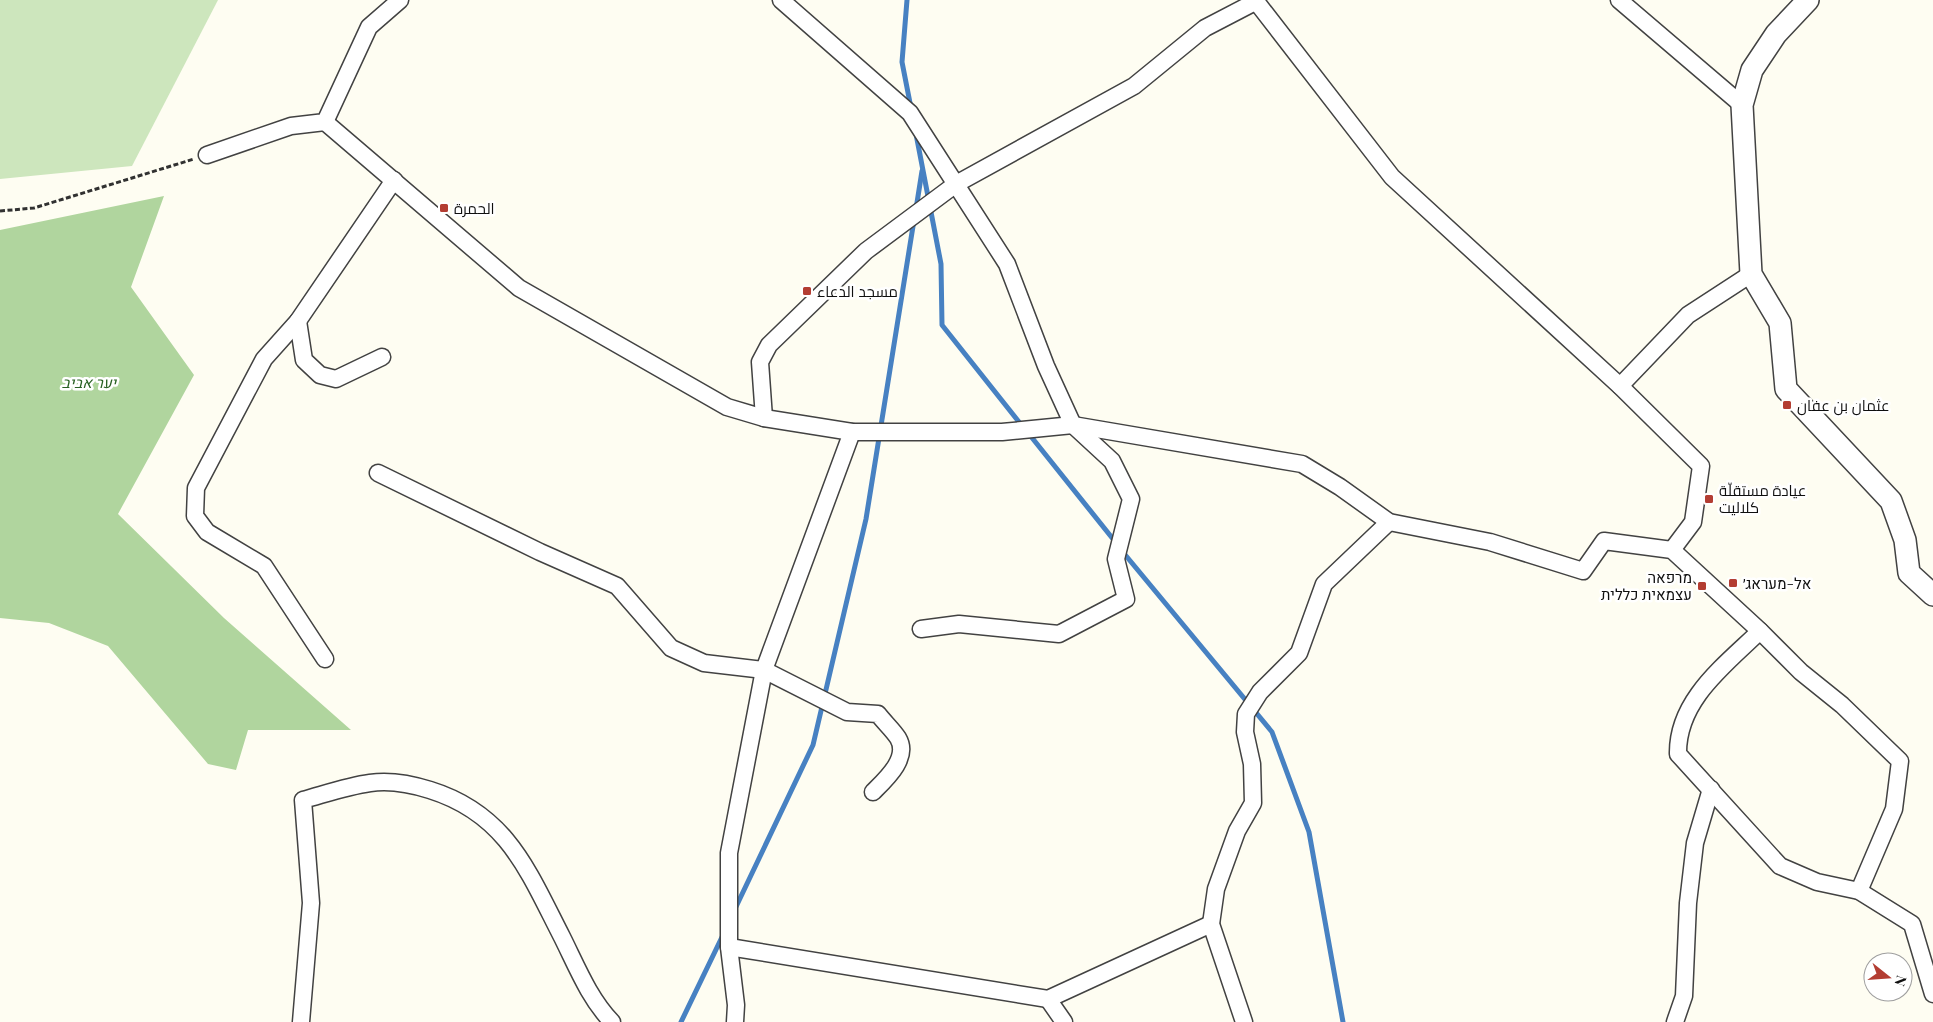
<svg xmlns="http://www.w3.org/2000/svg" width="1933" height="1022" font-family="'Playfair Display',Cairo,Heebo,serif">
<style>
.green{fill:#cde6bd}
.forest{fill:#b0d59e}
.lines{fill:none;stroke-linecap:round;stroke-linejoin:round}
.stream{stroke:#4781c2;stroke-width:5}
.minor-casing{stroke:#424242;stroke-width:19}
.tertiary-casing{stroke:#424242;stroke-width:24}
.path{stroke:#313131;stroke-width:3;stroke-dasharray:5 2.5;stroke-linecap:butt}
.minor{stroke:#fff;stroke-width:16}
.tertiary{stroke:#fff;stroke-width:21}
.poi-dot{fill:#b33d32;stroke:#fff;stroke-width:2}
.labels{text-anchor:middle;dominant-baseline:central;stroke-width:5;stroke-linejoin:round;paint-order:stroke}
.poi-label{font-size:15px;fill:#0f0f0f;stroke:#fff;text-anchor:start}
.park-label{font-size:15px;font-style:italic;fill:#296124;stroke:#fff}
</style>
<rect width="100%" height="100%" fill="#fefdf2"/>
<path class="green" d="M 0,0 L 218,0 L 132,166 L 0,179 Z"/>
<path class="forest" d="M 164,196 L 131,287 L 194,375 L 118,514 L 224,618 L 351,730 L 248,730 L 236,770 L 208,764 L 108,646 L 49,623 L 0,618 L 0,230 Z"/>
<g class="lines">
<g class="stream">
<path d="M 907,0 L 902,62 L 911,108"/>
<path d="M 916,134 L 941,264 L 942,325 L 1023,427"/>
<path d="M 916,209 L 922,171"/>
<path d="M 1029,434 L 1117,544"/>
<path d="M 1122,551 L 1272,732 L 1309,832 L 1343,1022"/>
<path d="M 734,911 L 813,745 L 866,519 L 914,220"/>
<path d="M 681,1022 L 723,935"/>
</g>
<defs>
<g id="minor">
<path d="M 781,0 L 910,113 L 1007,264 L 1046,366 L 1073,425 L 1112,461 L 1131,499 L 1116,559 L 1126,599 L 1059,634 L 959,624 L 921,629"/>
<path d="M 1255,0 L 1392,177 L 1620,386 L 1701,466 L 1693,522 L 1672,550"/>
<path d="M 1619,0 L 1742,105"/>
<path d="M 325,122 L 519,288 L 727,407 L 764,418 L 852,432 L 1002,432 L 1073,425 L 1302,464 L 1340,487 L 1389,522 L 1490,542 L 1583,571 L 1604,541 L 1672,550 L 1760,631 L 1801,672 L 1842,705 L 1900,761 L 1894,809 L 1859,891"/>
<path d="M 207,155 L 291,126 L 325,122 L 369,27 L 400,0"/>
<path d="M 298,321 L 304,360 L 320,375 L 336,379 L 382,357"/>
<path d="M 1620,386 L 1688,315 L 1751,274"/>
<path d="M 764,418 L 760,362 L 769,345 L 866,251 L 956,184 L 1134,86 L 1205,28 L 1255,2"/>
<path d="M 378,473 L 540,552 L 617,586 L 671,648 L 704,663 L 764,670 L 847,712 L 878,714 C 884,722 893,730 898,738 C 910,758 885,780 873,792"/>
<path d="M 1760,631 C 1725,665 1677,700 1678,754 L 1780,866 L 1817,882 L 1859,891 L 1912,924 L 1933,994"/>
<path d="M 325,659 L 264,566 L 207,532 L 195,516 L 196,488 L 264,359 L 298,321 L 394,180"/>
<path d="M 729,947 L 1048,999 L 1211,924"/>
<path d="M 1048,999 L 1064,1022"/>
<path d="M 301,1022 L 311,903 L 303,800 C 325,794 348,786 370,783 C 390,780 411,784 430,790 C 507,814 528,871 562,937 C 577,967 589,998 612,1022"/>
<path d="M 735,1022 L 736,1005 L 729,947 L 729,853 L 764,670 L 852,432"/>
<path d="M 1244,1022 L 1211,924 L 1216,889 L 1237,831 L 1253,803 L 1252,764 L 1245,732 L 1246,714 L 1260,692 L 1299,653 L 1324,584 L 1389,522"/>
<path d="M 1675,1022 L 1684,996 L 1688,903 L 1695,843 L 1711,789"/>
</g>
<path id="tertiary" d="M 1808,0 L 1776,34 L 1752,70 L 1742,105 L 1751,274 L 1780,323 L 1786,389 L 1891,501 L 1905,540 L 1909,573 L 1933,595"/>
</defs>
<use href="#minor" class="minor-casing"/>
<use href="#tertiary" class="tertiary-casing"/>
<path class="path" d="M 0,211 L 34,208 L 194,159"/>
<use href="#minor" class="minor"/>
<use href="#tertiary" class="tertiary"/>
</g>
<g class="poi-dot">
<rect x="439" y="203" width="10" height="10" rx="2.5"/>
<rect x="802" y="286" width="10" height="10" rx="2.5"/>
<rect x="1782" y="400" width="10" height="10" rx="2.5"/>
<rect x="1704" y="494" width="10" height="10" rx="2.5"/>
<rect x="1728" y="578" width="10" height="10" rx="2.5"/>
<rect x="1697" y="581" width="10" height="10" rx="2.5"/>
</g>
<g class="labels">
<g class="poi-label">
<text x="454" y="208">الحمرة</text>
<text x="817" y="291">مسجد الدعاء</text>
<text x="1797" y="405">عثمان بن عفان</text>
<text x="1719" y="490">عيادة مستقلّة<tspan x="1719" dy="17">كلاليت</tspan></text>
<text x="1692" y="577" text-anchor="end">מרפאה<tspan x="1692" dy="17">עצמאית כללית</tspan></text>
<text x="1743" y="583">אל-מעראג׳</text>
</g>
<g class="park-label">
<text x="89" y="382">יער אביב</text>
</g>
</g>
<g transform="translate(1888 977) rotate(107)"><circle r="24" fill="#ffffff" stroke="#9f9f9f"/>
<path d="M0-4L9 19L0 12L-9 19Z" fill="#b33d32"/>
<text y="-8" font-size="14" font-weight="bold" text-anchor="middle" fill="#0f0f0f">N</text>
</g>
</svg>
